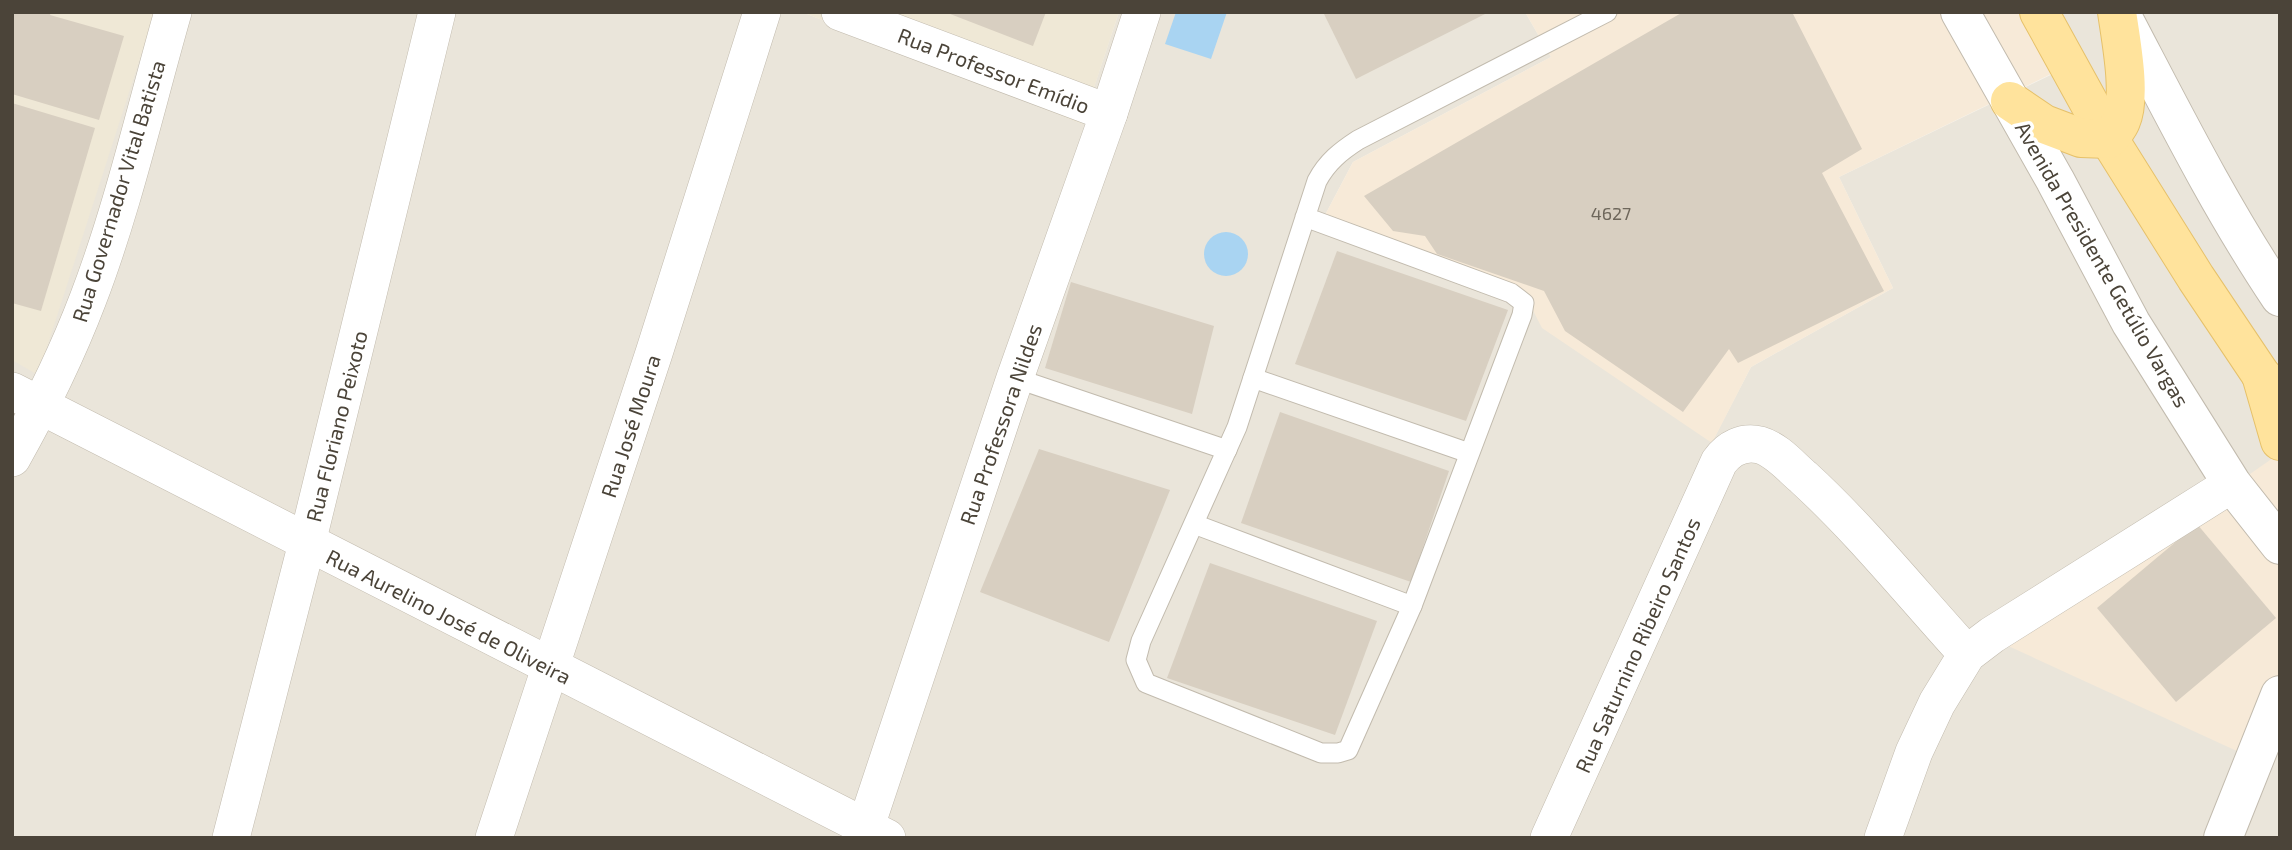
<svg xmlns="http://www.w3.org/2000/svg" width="2292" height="850" font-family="'Exo 2',sans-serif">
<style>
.residential{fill:#eae5da}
.commercial{fill:#f7ead8}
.education{fill:#efe8d6}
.water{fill:#a9d4f2}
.building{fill:#d8cfc1}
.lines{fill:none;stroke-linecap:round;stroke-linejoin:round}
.service-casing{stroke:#c2bbae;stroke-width:21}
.minor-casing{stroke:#c2bbae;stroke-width:38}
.tertiary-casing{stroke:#c2bbae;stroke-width:40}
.primary-casing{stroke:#e6c16a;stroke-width:40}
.service{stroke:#fff;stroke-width:19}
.minor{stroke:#fff;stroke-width:37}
.tertiary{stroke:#fff;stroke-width:38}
.primary{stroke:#ffe39c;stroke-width:38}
.labels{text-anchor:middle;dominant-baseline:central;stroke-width:7;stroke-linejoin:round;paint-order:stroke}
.number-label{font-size:18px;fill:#6e675b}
.street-label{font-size:21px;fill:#4b4439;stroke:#fff}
</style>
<rect width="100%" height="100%" fill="#f6f3ec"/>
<path class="residential" d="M 12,12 L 802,12 L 1082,123 L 1119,12 L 1525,12 L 1551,57 L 1353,162 L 1325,215 L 1522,289 L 1543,328 L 1712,442 L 1751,367 L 1893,288 L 1839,177 L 2084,59 L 2059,12 L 2280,12 L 2280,838 L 12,838 Z"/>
<g class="commercial">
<path d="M 1525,12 L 2059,12 L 2084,58 L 1839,177 L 1893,288 L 1751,367 L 1712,443 L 1542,328 L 1522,289 L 1325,215 L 1353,162 L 1551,57 Z"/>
<path d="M 2280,453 L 2280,698 L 2239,752 L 2006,645 Z"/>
</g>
<g class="education">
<path d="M 12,12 L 155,12 L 38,375 L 12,360 Z"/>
<path d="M 802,12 L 1119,12 L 1082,124 Z"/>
</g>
<g class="water">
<path d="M 1176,12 L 1227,12 L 1211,59 L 1165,44 Z"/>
<circle cx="1226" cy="254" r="22"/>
</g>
<g class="building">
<path d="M 12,12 L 51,12 L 50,15 L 124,36 L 99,120 L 12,94 Z"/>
<path d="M 945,12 L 1046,12 L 1033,46 Z"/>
<path d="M 1323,12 L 1489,12 L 1356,79 Z"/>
<path d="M 1683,12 L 1792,12 L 1862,149 L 1822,173 L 1884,291 L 1738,363 L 1729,349 L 1683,412 L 1565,331 L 1544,291 L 1437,254 L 1425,236 L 1393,231 L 1364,196 Z"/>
<path d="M 12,103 L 95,128 L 41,311 L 12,303 Z"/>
<path d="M 1337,251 L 1508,310 L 1466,421 L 1295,364 Z"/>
<path d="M 1071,282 L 1214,326 L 1192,414 L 1045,368 Z"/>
<path d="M 1280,412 L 1449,471 L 1411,582 L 1241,523 Z"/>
<path d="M 1039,449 L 1170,490 L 1109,642 L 980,592 Z"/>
<path d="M 2197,524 L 2276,618 L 2176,702 L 2097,608 Z"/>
<path d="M 1210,563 L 1377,621 L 1335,735 L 1167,678 Z"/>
</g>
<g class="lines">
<defs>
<g id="service">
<path d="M 1305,217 L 1511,293 L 1524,303 L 1522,315 L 1412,606 L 1348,750 L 1338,753 L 1321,753 L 1146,683 L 1136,660 L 1141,641 L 1237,427 L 1317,181 C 1327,162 1341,151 1358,140 L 1607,12"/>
<path d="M 1015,378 L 1227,450"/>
<path d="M 1253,378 L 1469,453"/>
<path d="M 1194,524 L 1412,606"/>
</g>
<g id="minor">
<path d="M 840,12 L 1109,113"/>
<path d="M 12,391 L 887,838"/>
<path d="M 12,458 C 41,407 67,354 88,299 C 123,208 146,106 173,12"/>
<path d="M 231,838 L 307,543 L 437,12"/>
<path d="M 494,838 L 654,353 L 762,12"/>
<path d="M 862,838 L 1015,378 L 1109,113 L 1142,12"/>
<path d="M 1549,838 L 1719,462 C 1729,448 1743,441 1760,445 C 1777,450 1790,466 1803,477 C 1862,531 1913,595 1967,654"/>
<path d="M 1883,838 L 1914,752 L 1937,703 L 1967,654 L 1992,635 L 2232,484"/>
</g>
<g id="tertiary">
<path d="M 1960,12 L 2055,180 L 2131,323 L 2232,484 L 2280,545"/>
<path d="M 2120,12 C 2171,109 2219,206 2280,297"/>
<path d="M 2223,838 L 2280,695"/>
</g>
<g id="primary">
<path d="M 2039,12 L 2109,139 L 2196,278 L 2261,375 L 2280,395"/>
<path d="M 2010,101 L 2044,124 L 2081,138 L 2109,139 C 2113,133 2119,127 2121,121 C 2132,96 2121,40 2117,12"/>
<path d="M 2261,375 L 2280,441"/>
</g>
</defs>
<use href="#service" class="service-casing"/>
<use href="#minor" class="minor-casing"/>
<use href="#tertiary" class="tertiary-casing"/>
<use href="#primary" class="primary-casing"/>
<use href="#service" class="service"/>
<use href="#minor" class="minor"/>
<use href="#tertiary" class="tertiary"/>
<use href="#primary" class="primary"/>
</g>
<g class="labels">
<g class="number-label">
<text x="1611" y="213">4627</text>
</g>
<g class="street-label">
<text transform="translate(994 70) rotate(21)">Rua Professor Emídio</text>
<text transform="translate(118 191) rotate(-73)">Rua Governador Vital Batista</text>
<text transform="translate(2103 264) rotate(60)">Avenida Presidente Getúlio Vargas</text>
<text transform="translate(1000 424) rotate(-71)">Rua Professora Nildes</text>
<text transform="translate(336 426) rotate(-76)">Rua Floriano Peixoto</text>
<text transform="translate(630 426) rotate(-72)">Rua José Moura</text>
<text transform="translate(449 616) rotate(27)">Rua Aurelino José de Oliveira</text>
<text transform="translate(1637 645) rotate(-66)">Rua Saturnino Ribeiro Santos</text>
</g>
</g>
<rect width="2292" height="850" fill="none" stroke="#4b4439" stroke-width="28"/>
</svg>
